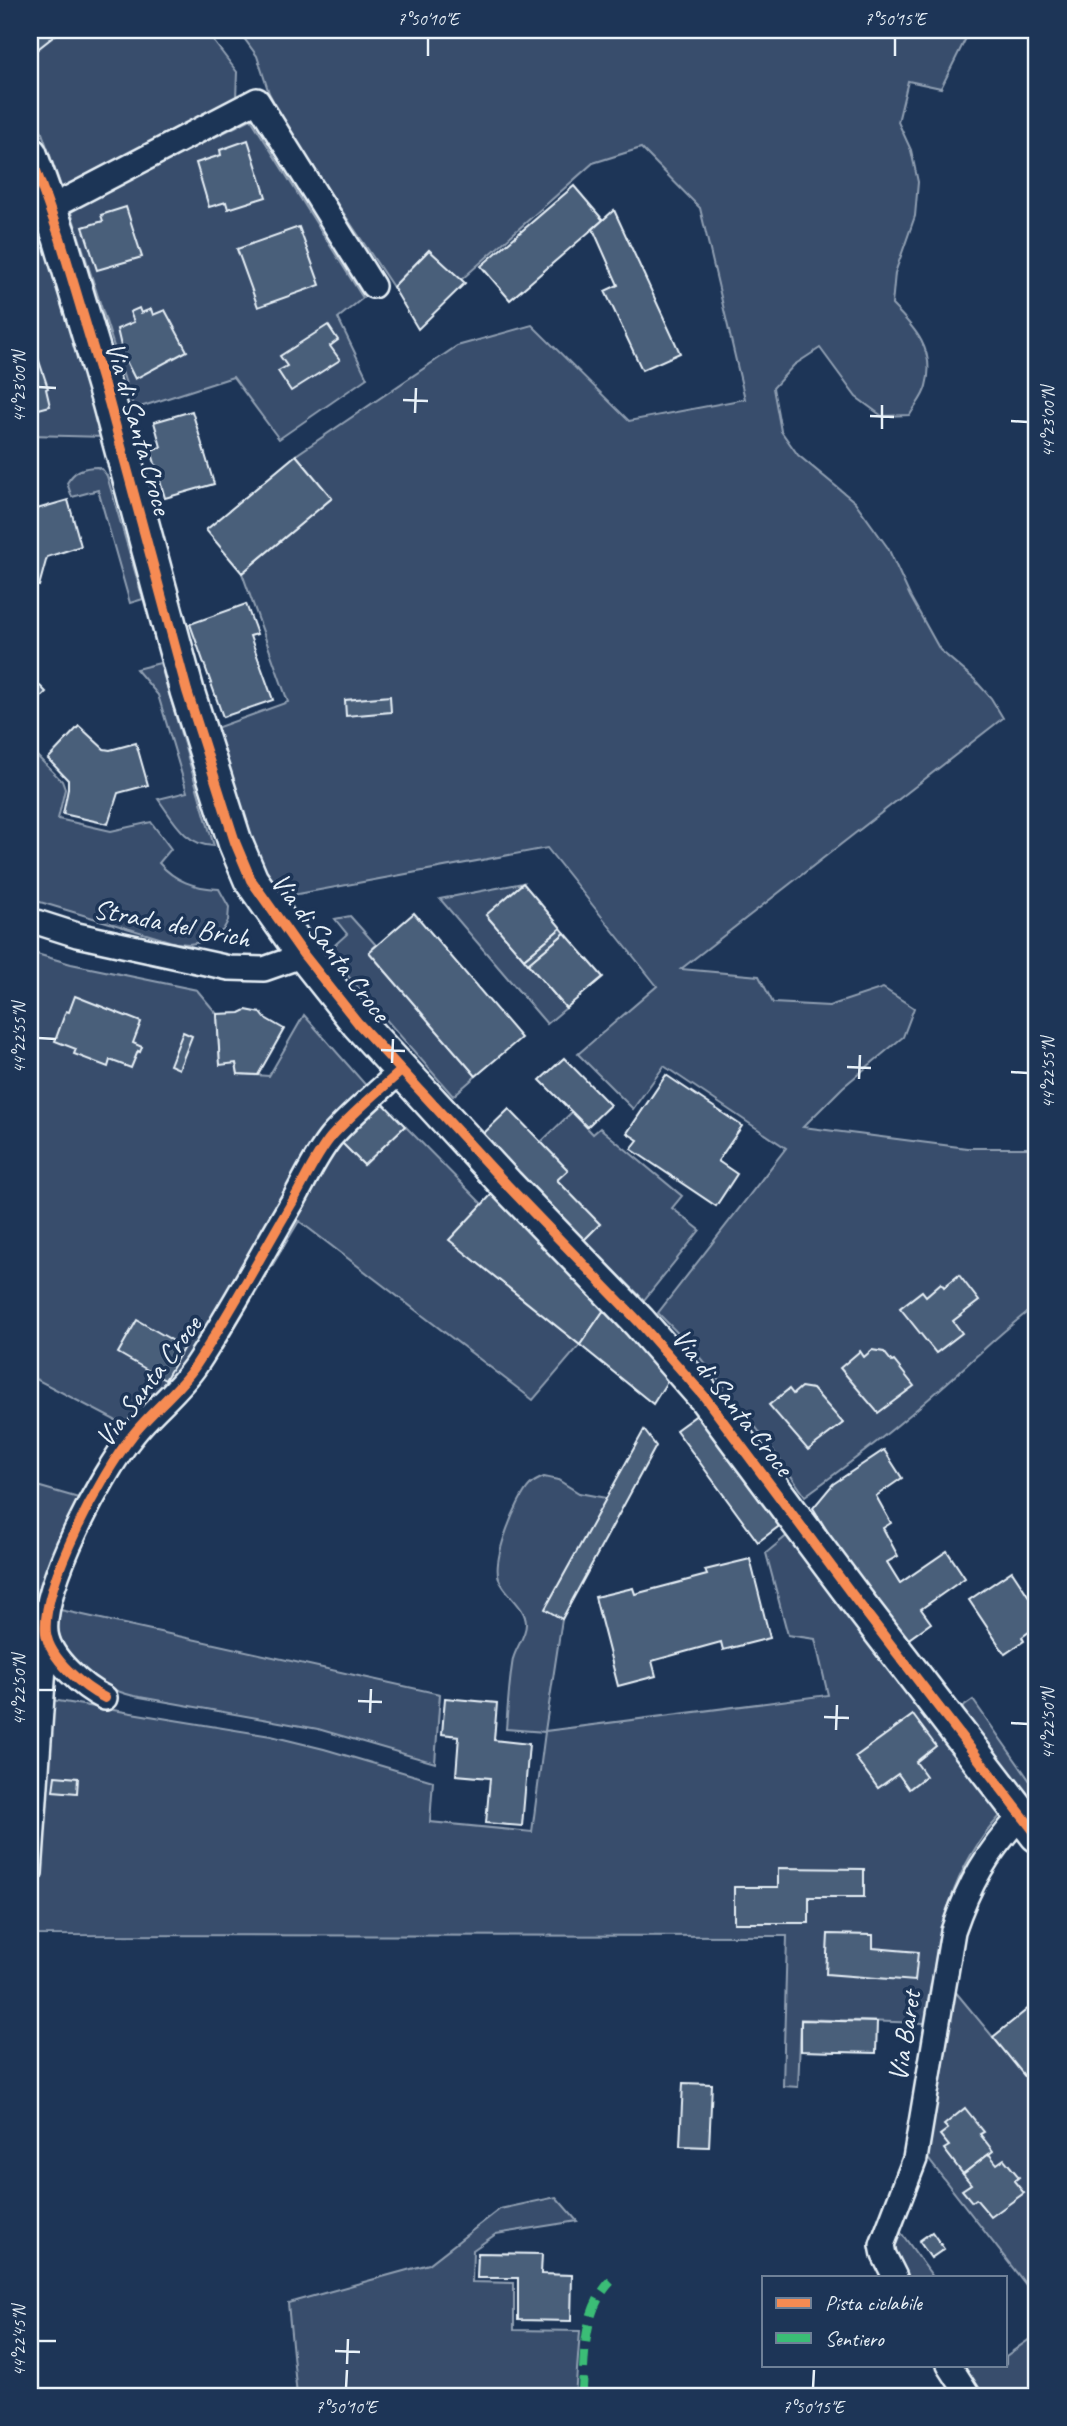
<svg xmlns="http://www.w3.org/2000/svg" width="1067" height="2426" font-family="Caveat,sans-serif">
<style>
.green{fill:#374d6c;stroke:#909fb2;stroke-width:2}
.building{fill:#495e7a;stroke:#e8f1f8;stroke-width:2}
.lines{fill:none;stroke-linecap:round;stroke-linejoin:round}
.minor-casing{stroke:#e8f1f8;stroke-width:28}
.secondary-casing{stroke:#e8f1f8;stroke-width:38}
.minor{stroke:#1d3557;stroke-width:23}
.secondary{stroke:#1d3557;stroke-width:33}
.quiet{stroke:#3abd76;stroke-width:9;stroke-dasharray:18 9;stroke-linecap:butt}
.cycleway-casing{stroke:#1d3557;stroke-width:15}
.cycleway{stroke:#f68b52;stroke-width:10}
.ticks{fill:none;stroke:#e8f1f8;stroke-width:2.5}
.labels{text-anchor:middle;dominant-baseline:central;stroke-width:7;stroke-linejoin:round;paint-order:stroke}
.street-label{font-size:28px;fill:#e8f1f8;stroke:#1d3557}
.neatline{fill:none;stroke:#e8f1f8;stroke-width:2.5}
.ticks-label{font-size:18px;text-anchor:middle;fill:#e8f1f8}
</style>
<rect width="100%" height="100%" fill="#1d3557"/>
<filter id="ink" filterUnits="userSpaceOnUse"><feTurbulence type="fractalNoise" baseFrequency=".0143" numOctaves="2"/><feDisplacementMap in="SourceGraphic" scale="14" xChannelSelector="R" yChannelSelector="G"/><feConvolveMatrix kernelMatrix="1 2 1 2 8 2 1 2 1" color-interpolation-filters="sRGB"/></filter>
<g filter="url(#ink)">
<g class="green">
<path d="M 55,30 L 205,30 L 237,72 L 236,99 L 63,192 L 30,99 L 30,55 L 58,33 Z"/>
<path d="M 238,30 L 967,30 L 969,32 L 941,88 L 908,81 L 898,122 L 911,150 L 918,182 L 915,216 L 895,273 L 892,305 C 915,328 936,351 926,386 C 924,396 915,406 910,415 L 882,416 L 856,397 L 820,348 L 794,365 L 773,388 L 781,431 L 798,455 L 855,502 L 888,548 L 910,596 L 940,650 L 974,679 L 991,698 L 1003,718 L 681,969 L 759,976 L 773,1003 L 829,1006 L 883,988 L 914,1008 L 903,1037 L 843,1087 L 803,1127 L 967,1148 L 1037,1148 L 1037,1305 C 1000,1331 974,1360 940,1389 C 897,1427 852,1462 805,1496 C 760,1431 714,1368 658,1313 L 786,1148 L 664,1066 L 633,1109 L 578,1054 L 657,986 L 547,848 L 282,897 L 263,873 L 213,729 L 288,702 L 242,573 L 332,498 L 296,455 L 457,346 L 532,325 L 629,421 L 745,399 L 700,208 L 641,148 L 593,163 L 461,280 L 429,250 L 393,287 L 290,133 L 269,93 L 257,56 Z"/>
<path d="M 251,119 L 363,298 L 338,318 L 367,378 L 279,439 L 233,377 L 134,409 L 70,209 Z"/>
<path d="M 30,196 L 105,437 L 30,435 Z"/>
<path d="M 97,467 L 103,470 L 107,476 L 143,599 L 130,603 L 98,490 L 72,497 L 67,483 C 74,471 83,467 97,467 Z"/>
<path d="M 160,663 L 214,846 C 185,845 174,821 158,799 L 187,792 L 158,695 L 136,669 Z"/>
<path d="M 30,749 L 62,781 L 65,789 L 58,819 L 111,831 L 151,822 L 171,849 L 159,863 C 175,881 194,888 219,889 L 229,907 L 228,921 L 223,930 L 214,936 L 202,942 L 189,944 L 176,943 L 30,899 Z"/>
<path d="M 523,883 L 486,915 L 566,1008 L 547,1024 L 440,899 Z"/>
<path d="M 350,916 L 376,945 L 369,952 L 476,1076 L 453,1096 L 327,952 L 347,934 L 335,919 Z"/>
<path d="M 30,952 L 71,964 L 197,990 L 217,1014 L 220,1064 L 236,1063 L 238,1074 L 269,1076 L 304,1015 L 370,1090 L 192,1358 L 128,1427 L 30,1376 Z"/>
<path d="M 572,1112 L 593,1134 L 600,1128 L 682,1196 L 672,1208 L 700,1230 L 644,1300 L 584,1240 L 600,1224 L 557,1180 L 568,1170 L 541,1142 Z"/>
<path d="M 405,1126 L 483,1205 L 450,1240 L 580,1345 L 533,1400 L 299,1221 L 222,1349 L 216,1345 L 339,1140 L 364,1165 Z"/>
<path d="M 544,1477 L 558,1480 L 579,1493 L 606,1498 L 562,1619 L 545,1731 L 828,1695 L 815,1639 L 788,1635 L 766,1553 L 789,1534 L 1001,1815 C 944,1876 938,1945 925,2023 L 801,2019 L 798,2087 L 783,2086 L 787,1936 L 34,1935 L 52,1700 L 271,1736 L 324,1749 L 433,1781 L 430,1822 L 532,1832 L 545,1732 L 506,1729 C 508,1705 509,1682 513,1659 C 516,1647 526,1636 526,1624 C 526,1606 506,1596 499,1579 C 492,1560 516,1499 530,1485 C 534,1481 539,1479 544,1477 Z"/>
<path d="M 30,1484 L 82,1499 L 34,1655 L 30,1654 Z"/>
<path d="M 56,1609 L 440,1694 L 435,1763 L 318,1729 L 134,1696 C 89,1685 56,1658 56,1609 Z"/>
<path d="M 973,1700 L 1037,1791 L 1037,1810 L 956,1712 Z"/>
<path d="M 954,1990 L 1031,2083 L 1037,2078 L 1037,2299 L 926,2156 Z"/>
<path d="M 556,2197 L 577,2221 L 496,2234 L 473,2250 L 472,2282 L 514,2283 L 514,2330 L 580,2331 L 575,2396 L 297,2396 L 288,2303 L 429,2264 L 500,2209 Z"/>
<path d="M 897,2227 L 933,2277 L 902,2277 C 893,2261 888,2245 897,2227 Z"/>
<path d="M 1037,2334 L 1037,2396 L 976,2396 L 956,2365 L 1006,2365 L 1006,2356 Z"/>
</g>
<g class="building">
<path d="M 30,30 L 55,30 L 58,33 L 30,55 Z"/>
<path d="M 248,140 L 266,197 L 228,209 L 226,202 L 209,207 L 196,163 L 221,155 L 220,150 Z"/>
<path d="M 574,186 L 603,220 L 510,300 L 481,266 Z"/>
<path d="M 126,207 L 142,257 L 97,270 L 83,227 L 103,221 L 101,215 Z"/>
<path d="M 614,210 L 680,353 L 642,370 L 605,291 L 618,285 L 593,229 Z"/>
<path d="M 299,227 L 320,285 L 258,307 L 237,249 Z"/>
<path d="M 429,250 L 465,283 L 418,329 L 393,287 Z"/>
<path d="M 139,308 L 141,313 L 151,309 L 153,315 L 165,310 L 187,351 L 135,379 L 123,355 L 117,329 L 134,322 L 130,312 Z"/>
<path d="M 328,325 L 338,340 L 330,346 L 340,360 L 291,391 L 278,371 L 287,366 L 280,356 Z"/>
<path d="M 30,334 L 48,388 L 46,389 L 50,406 L 35,410 L 30,410 Z"/>
<path d="M 192,411 L 214,484 L 165,498 L 151,450 L 161,447 L 154,422 Z"/>
<path d="M 296,455 L 332,498 L 242,573 L 206,530 Z"/>
<path d="M 68,500 L 81,546 L 47,557 L 39,586 L 30,584 L 30,507 L 37,509 Z"/>
<path d="M 246,604 L 257,634 L 250,636 L 273,700 L 223,717 L 190,624 Z"/>
<path d="M 30,676 L 46,692 L 30,708 Z"/>
<path d="M 390,696 L 391,712 L 346,716 L 345,700 Z"/>
<path d="M 79,726 L 104,749 L 110,750 L 136,743 L 148,785 L 118,793 L 108,824 L 63,814 L 68,789 L 68,780 L 48,759 Z"/>
<path d="M 523,883 L 561,928 L 524,959 L 486,915 Z"/>
<path d="M 414,913 L 521,1038 L 476,1076 L 369,952 Z"/>
<path d="M 561,928 L 565,933 L 528,964 L 524,959 Z"/>
<path d="M 565,933 L 603,977 L 566,1008 L 528,964 Z"/>
<path d="M 75,996 L 141,1022 L 133,1043 L 142,1047 L 140,1052 L 138,1051 L 131,1068 L 110,1060 L 108,1067 L 74,1054 L 76,1049 L 55,1041 L 66,1011 L 69,1012 Z"/>
<path d="M 246,1010 L 261,1013 L 265,1018 L 284,1029 L 258,1075 L 238,1074 L 236,1063 L 220,1065 L 217,1014 L 240,1013 Z"/>
<path d="M 183,1032 L 192,1036 L 179,1069 L 170,1065 Z"/>
<path d="M 564,1058 L 610,1105 L 587,1127 L 540,1080 Z"/>
<path d="M 666,1075 L 742,1126 L 718,1161 L 737,1174 L 716,1206 L 631,1149 L 638,1140 L 627,1133 Z"/>
<path d="M 380,1100 L 405,1126 L 364,1165 L 339,1140 Z"/>
<path d="M 509,1109 L 568,1170 L 557,1180 L 600,1224 L 584,1240 L 483,1134 Z"/>
<path d="M 492,1194 L 604,1310 L 580,1345 L 449,1240 Z"/>
<path d="M 959,1275 L 979,1301 L 953,1321 L 962,1333 L 936,1353 L 900,1308 L 922,1291 L 926,1296 L 941,1283 L 944,1287 Z"/>
<path d="M 604,1310 L 670,1377 L 653,1404 L 580,1345 Z"/>
<path d="M 137,1320 L 184,1347 L 165,1380 L 118,1353 Z"/>
<path d="M 872,1350 L 884,1352 L 892,1362 L 894,1361 L 914,1386 L 878,1413 L 840,1368 L 860,1351 L 864,1357 Z"/>
<path d="M 801,1387 L 813,1389 L 843,1423 L 808,1450 L 769,1405 L 789,1389 L 793,1394 Z"/>
<path d="M 701,1412 L 782,1524 L 758,1542 L 676,1430 Z"/>
<path d="M 644,1430 L 656,1446 L 562,1619 L 545,1609 Z"/>
<path d="M 884,1450 L 902,1478 L 876,1496 L 891,1523 L 883,1528 L 898,1556 L 887,1562 L 900,1583 L 947,1551 L 965,1578 L 921,1609 L 931,1623 L 903,1643 L 860,1585 L 813,1508 L 833,1484 Z"/>
<path d="M 750,1559 L 770,1638 L 723,1650 L 721,1642 L 652,1661 L 656,1676 L 618,1686 L 595,1597 L 633,1588 L 635,1594 L 707,1575 L 705,1570 Z"/>
<path d="M 1012,1571 L 1037,1609 L 1037,1626 L 1022,1637 L 1024,1641 L 1005,1654 L 969,1600 Z"/>
<path d="M 445,1698 L 497,1703 L 494,1740 L 529,1744 L 522,1826 L 486,1823 L 490,1778 L 456,1775 L 459,1736 L 442,1734 Z"/>
<path d="M 913,1715 L 936,1746 L 916,1762 L 926,1776 L 909,1789 L 898,1774 L 878,1788 L 855,1757 Z"/>
<path d="M 55,1776 L 78,1778 L 77,1793 L 53,1791 Z"/>
<path d="M 778,1868 L 864,1869 L 864,1897 L 809,1897 L 809,1923 L 734,1923 L 734,1887 L 778,1887 Z"/>
<path d="M 828,1934 L 873,1935 L 873,1948 L 918,1952 L 915,1981 L 826,1974 Z"/>
<path d="M 1029,2008 L 1037,2017 L 1037,2078 L 1031,2084 L 993,2037 Z"/>
<path d="M 801,2020 L 877,2022 L 876,2053 L 801,2051 Z"/>
<path d="M 683,2083 L 712,2084 L 709,2147 L 680,2146 Z"/>
<path d="M 965,2108 L 984,2132 L 980,2134 L 993,2151 L 963,2174 L 944,2149 L 949,2146 L 940,2135 L 948,2129 L 944,2125 Z"/>
<path d="M 989,2154 L 997,2164 L 1004,2159 L 1019,2177 L 1014,2181 L 1024,2193 L 991,2217 L 976,2199 L 972,2202 L 962,2190 L 971,2184 L 963,2174 Z"/>
<path d="M 932,2232 L 944,2249 L 931,2258 L 919,2241 Z"/>
<path d="M 1037,2252 L 1037,2273 L 1027,2260 Z"/>
<path d="M 478,2253 L 542,2254 L 541,2274 L 572,2275 L 571,2321 L 518,2320 L 518,2278 L 477,2278 Z"/>
</g>
<g class="lines">
<defs>
<g id="minor">
<path d="M 50,208 L 257,100 L 373,286"/>
<path d="M 30,920 L 77,935 L 229,968 L 264,969 L 304,955"/>
<path d="M 105,1698 C 84,1688 49,1658 46,1633 C 41,1586 102,1473 132,1436 C 151,1411 178,1392 196,1365 C 231,1312 261,1255 293,1201 C 305,1180 316,1155 331,1137 C 352,1113 378,1092 401,1071"/>
<path d="M 30,1873 L 46,1637"/>
<path d="M 895,2277 L 884,2255 L 882,2245 L 915,2159 L 953,1931 C 969,1884 987,1852 1021,1816"/>
<path d="M 949,2365 L 969,2396"/>
</g>
<path id="secondary" d="M 30,154 L 60,238 L 109,402 L 187,691 L 235,842 L 251,880 L 304,955 L 358,1023 L 507,1185 L 639,1322 L 704,1396 L 857,1601 L 1037,1835"/>
</defs>
<use href="#minor" class="minor-casing"/>
<use href="#secondary" class="secondary-casing"/>
<use href="#minor" class="minor"/>
<use href="#secondary" class="secondary"/>
<path class="quiet" d="M 582,2396 C 585,2356 582,2311 611,2281"/>
<defs>
<g id="cycleway">
<path d="M 30,154 L 60,238 L 109,402 L 187,691 L 235,842 L 251,880 L 304,955 L 358,1023 L 507,1185 L 639,1322 L 704,1396 L 857,1601 L 1037,1835"/>
<path d="M 105,1698 C 84,1688 49,1658 46,1633 C 41,1586 102,1473 132,1436 C 151,1411 178,1392 196,1365 C 231,1312 261,1255 293,1201 C 305,1180 316,1155 331,1137 C 352,1113 378,1092 401,1071"/>
</g>
</defs>
<use href="#cycleway" class="cycleway-casing"/>
<use href="#cycleway" class="cycleway"/>
</g>
</g>
<path class="ticks" d="M 428,56 L 428,38M 895,56 L 895,38M 38,387 L 56,388M 403,400 L 428,401M 415,413 L 416,388M 870,416 L 894,417M 1011,421 L 1028,422M 882,429 L 882,405M 38,1038 L 56,1039M 381,1050 L 405,1051M 392,1063 L 393,1039M 847,1067 L 871,1068M 1011,1072 L 1028,1073M 859,1079 L 860,1055M 38,1690 L 56,1690M 358,1701 L 382,1702M 370,1713 L 371,1689M 824,1717 L 849,1718M 1011,1723 L 1028,1724M 836,1730 L 837,1705M 38,2341 L 56,2341M 335,2351 L 360,2352M 347,2364 L 348,2339M 346,2388 L 347,2370M 813,2388 L 814,2370"/>
<g class="labels">
<g class="street-label">
<text transform="translate(139 428) rotate(74)">Via di Santa Croce</text>
<text transform="translate(172 923) rotate(11)">Strada del Brich</text>
<text transform="translate(331 947) rotate(53)">Via di Santa Croce</text>
<text transform="translate(148 1381) rotate(-53)">Via Santa Croce</text>
<text transform="translate(733 1402) rotate(52)">Via di Santa Croce</text>
<text transform="translate(904 2036) rotate(-81)">Via Baret</text>
</g>
</g>
<rect width="1067" height="2426" fill="none" stroke="#1d3557" stroke-width="77"/>
<rect x="762" y="2276" width="245" height="91" fill="#1d3557" stroke="#6e8097" stroke-width="2"/>
<rect x="776" y="2298" width="35" height="10" fill="#f68b52" stroke="#6e8097" stroke-width="2"/>
<text x="825" y="2310" font-size="21" fill="#e8f1f8">Pista ciclabile</text>
<rect x="776" y="2333" width="35" height="10" fill="#3abd76" stroke="#6e8097" stroke-width="2"/>
<text x="825" y="2346" font-size="21" fill="#e8f1f8">Sentiero</text>
<rect x="38" y="38" width="990" height="2350" class="neatline"/>
<g class="ticks-label">
<text x="428" y="25">7°50'10"E</text>
<text x="895" y="25">7°50'15"E</text>
<text transform="translate(19 387) rotate(-90)" y="6">44°23'00"N</text>
<text transform="translate(1048 422) rotate(-90)" y="6">44°23'00"N</text>
<text transform="translate(19 1038) rotate(-90)" y="6">44°22'55"N</text>
<text transform="translate(1048 1073) rotate(-90)" y="6">44°22'55"N</text>
<text transform="translate(19 1690) rotate(-90)" y="6">44°22'50"N</text>
<text transform="translate(1048 1724) rotate(-90)" y="6">44°22'50"N</text>
<text transform="translate(19 2341) rotate(-90)" y="6">44°22'45"N</text>
<text x="346" y="2413">7°50'10"E</text>
<text x="813" y="2413">7°50'15"E</text>
</g>
</svg>
